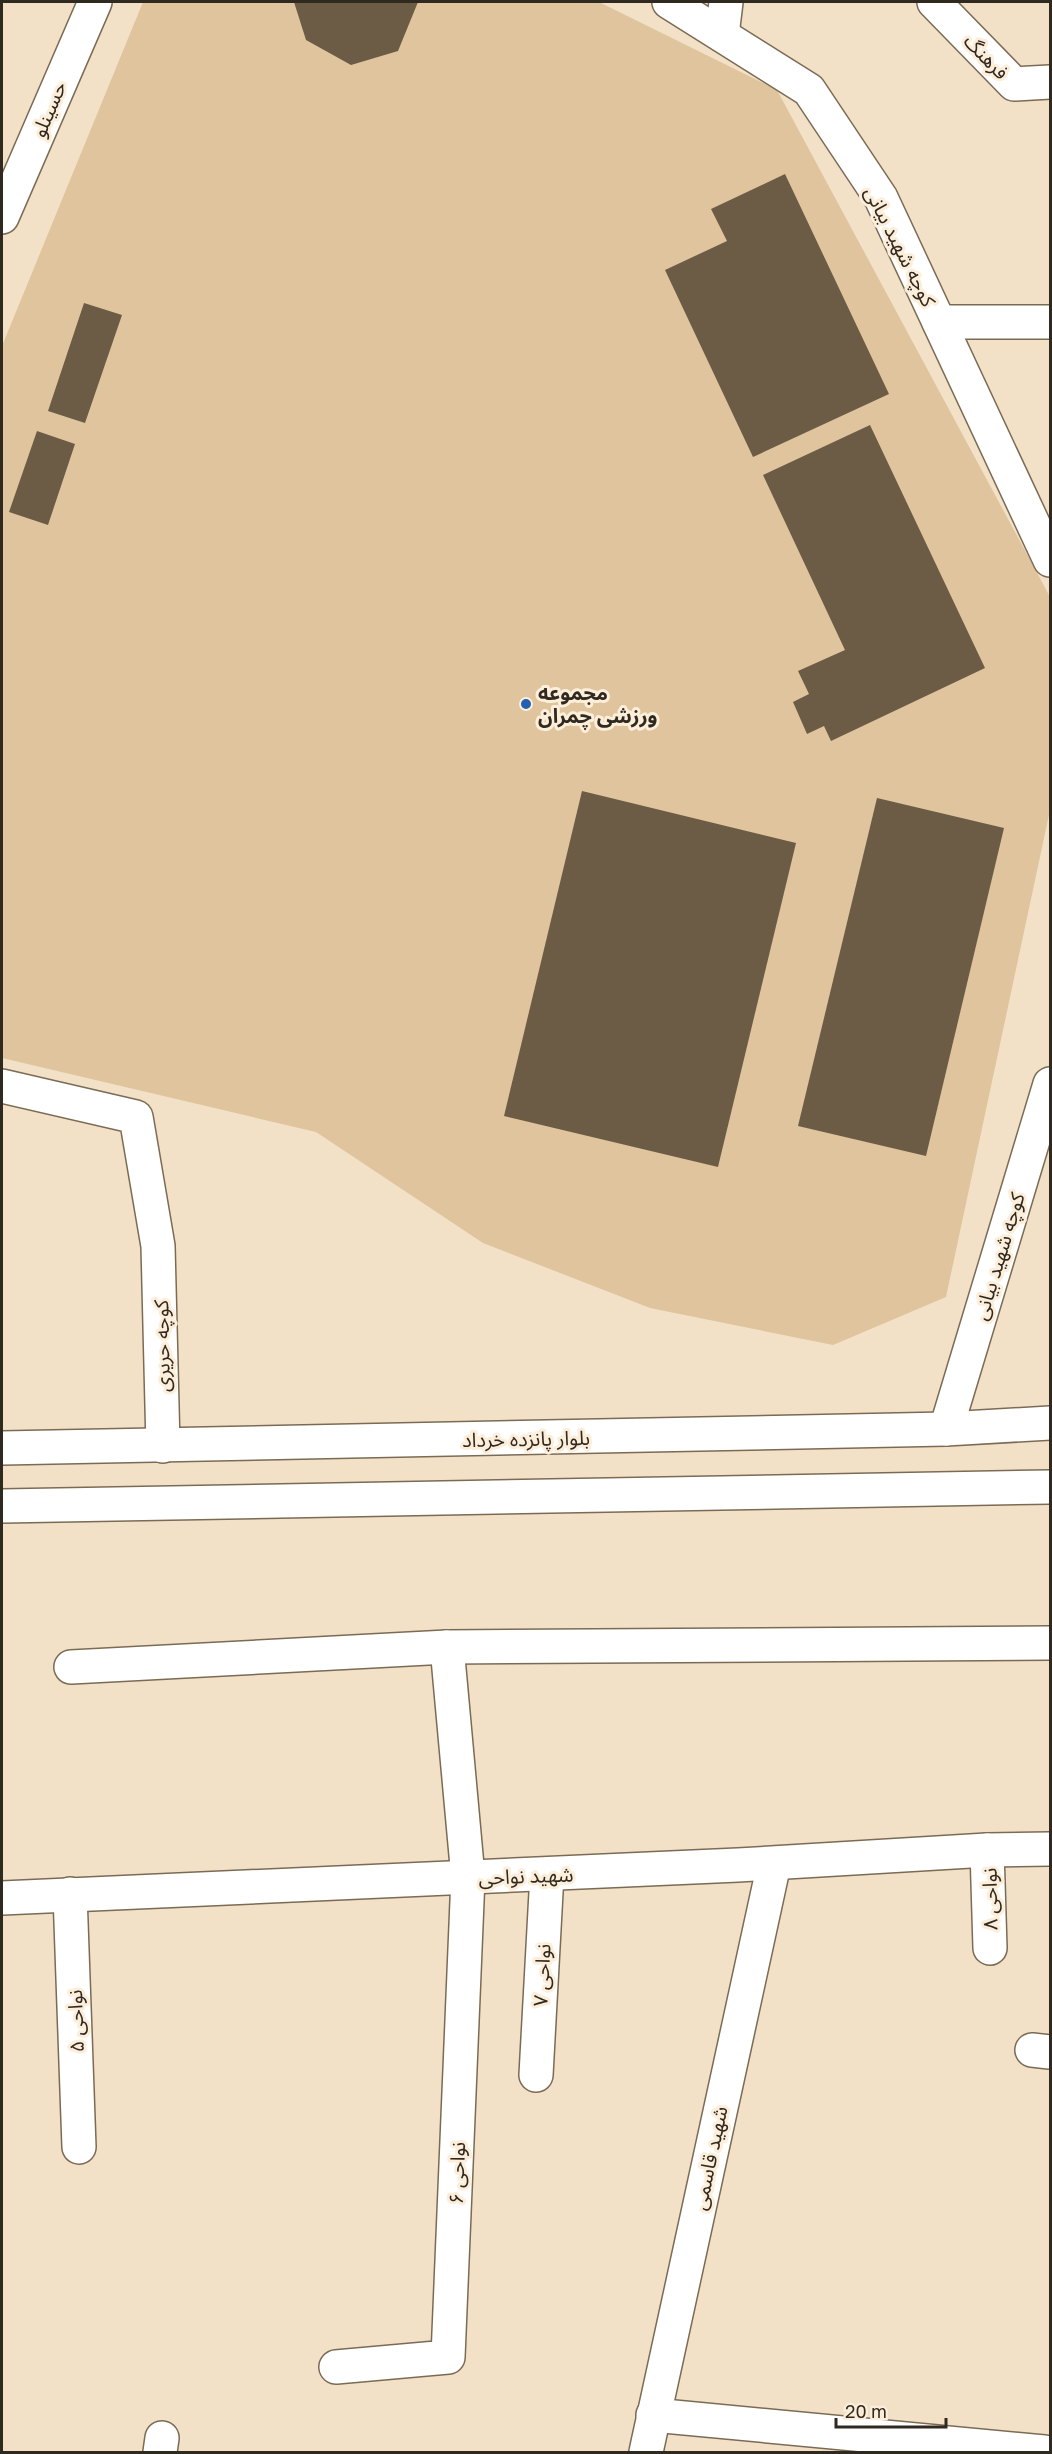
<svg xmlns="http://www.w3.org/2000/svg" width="1052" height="2454" font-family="'Golos Text','Noto Sans Arabic',sans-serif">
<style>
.green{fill:#dfc49d}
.building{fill:#6c5c46}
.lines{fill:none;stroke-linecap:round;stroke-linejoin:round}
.minor-casing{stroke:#7b6b55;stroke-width:36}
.major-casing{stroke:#7b6b55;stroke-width:36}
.minor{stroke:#fff;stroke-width:33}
.major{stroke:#fff;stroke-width:33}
.poi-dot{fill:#2260b1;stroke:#fdeeda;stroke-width:2}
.labels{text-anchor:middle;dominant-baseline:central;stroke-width:6;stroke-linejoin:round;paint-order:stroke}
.street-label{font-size:20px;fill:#302920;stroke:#fdeeda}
.poi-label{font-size:20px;font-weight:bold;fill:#302920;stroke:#fdeeda;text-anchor:start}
</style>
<rect width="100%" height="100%" fill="#f2e1c7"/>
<path class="green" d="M 143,2 L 599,2 L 777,90 L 1050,597 L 1050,810 L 946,1297 L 833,1345 L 650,1308 L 483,1243 L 316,1132 L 2,1058 L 2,346 Z"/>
<g class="building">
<path d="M 294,2 L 418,2 L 398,51 L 351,65 L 306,40 Z"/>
<path d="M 785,174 L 889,394 L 753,457 L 665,270 L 727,241 L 711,209 Z"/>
<path d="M 84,303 L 122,315 L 85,423 L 48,411 Z"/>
<path d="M 870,425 L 985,668 L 831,741 L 824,726 L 807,734 L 793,702 L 809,694 L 798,671 L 845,650 L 763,475 Z"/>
<path d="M 37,431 L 75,444 L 48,525 L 9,512 Z"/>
<path d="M 582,791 L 796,843 L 718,1167 L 504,1116 Z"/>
<path d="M 877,798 L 1004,828 L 926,1156 L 798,1126 Z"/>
</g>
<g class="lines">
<defs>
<g id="minor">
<path d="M 669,2 L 809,90 L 881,198 L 1050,560"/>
<path d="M 934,2 L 1014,84 L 1050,82"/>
<path d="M 722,35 L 726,2"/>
<path d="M 2,217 L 95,2"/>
<path d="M 939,322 L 1050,322"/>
<path d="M 2,1086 L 136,1117 L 158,1246 L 163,1446"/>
<path d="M 946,1429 L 1050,1084"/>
<path d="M 71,1667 L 447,1647 L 1050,1643"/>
<path d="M 987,1850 L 990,1948"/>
<path d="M 70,1894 L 79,2147"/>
<path d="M 2,1898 L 738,1865 L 987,1850 L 1050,1849"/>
<path d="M 1032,2050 L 1050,2052"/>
<path d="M 536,2075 L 547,1874"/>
<path d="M 336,2367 L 448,2357 L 468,1877 L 447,1647"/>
<path d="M 653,2415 L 1044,2452"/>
<path d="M 160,2452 L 162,2438"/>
<path d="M 646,2452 L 774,1864"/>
</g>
<g id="major">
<path d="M 2,1448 L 946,1429 L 1050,1423"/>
<path d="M 2,1506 L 1050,1487"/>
</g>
</defs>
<use href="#minor" class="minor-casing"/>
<use href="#major" class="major-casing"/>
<use href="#minor" class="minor"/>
<use href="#major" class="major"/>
</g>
<circle class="poi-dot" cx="526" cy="704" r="6"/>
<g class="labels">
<g class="street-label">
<text transform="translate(987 56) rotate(46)">فرهنگ</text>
<text transform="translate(48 109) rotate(-67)">حسینلو</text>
<text transform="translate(901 246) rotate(63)">کوچه شهید بیانی</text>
<text transform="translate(998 1256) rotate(-73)">کوچه شهید بیانی</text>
<text transform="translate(161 1346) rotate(-91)">کوچه حریری</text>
<text transform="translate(526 1438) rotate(-1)">بلوار پانزده خرداد</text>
<text transform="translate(526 1875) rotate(-2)">شهید نواحی</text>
<text transform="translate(989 1899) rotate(-91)">نواحی ۸</text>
<text transform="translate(541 1975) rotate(-87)">نواحی ۷</text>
<text transform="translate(75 2021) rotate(-92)">نواحی ۵</text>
<text transform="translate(709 2158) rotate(-78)">شهید قاسمی</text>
<text transform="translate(456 2173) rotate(-88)">نواحی ۶</text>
</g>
<g class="poi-label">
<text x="538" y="692">مجموعه<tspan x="538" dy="23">ورزشی چمران</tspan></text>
</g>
</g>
<rect width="1052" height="2454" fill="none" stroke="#302920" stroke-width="6"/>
<path d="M836 2418v9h110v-9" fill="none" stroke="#302920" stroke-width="3"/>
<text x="845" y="2418" font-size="18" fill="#302920" stroke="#fdeeda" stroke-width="4.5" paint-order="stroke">20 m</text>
</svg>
